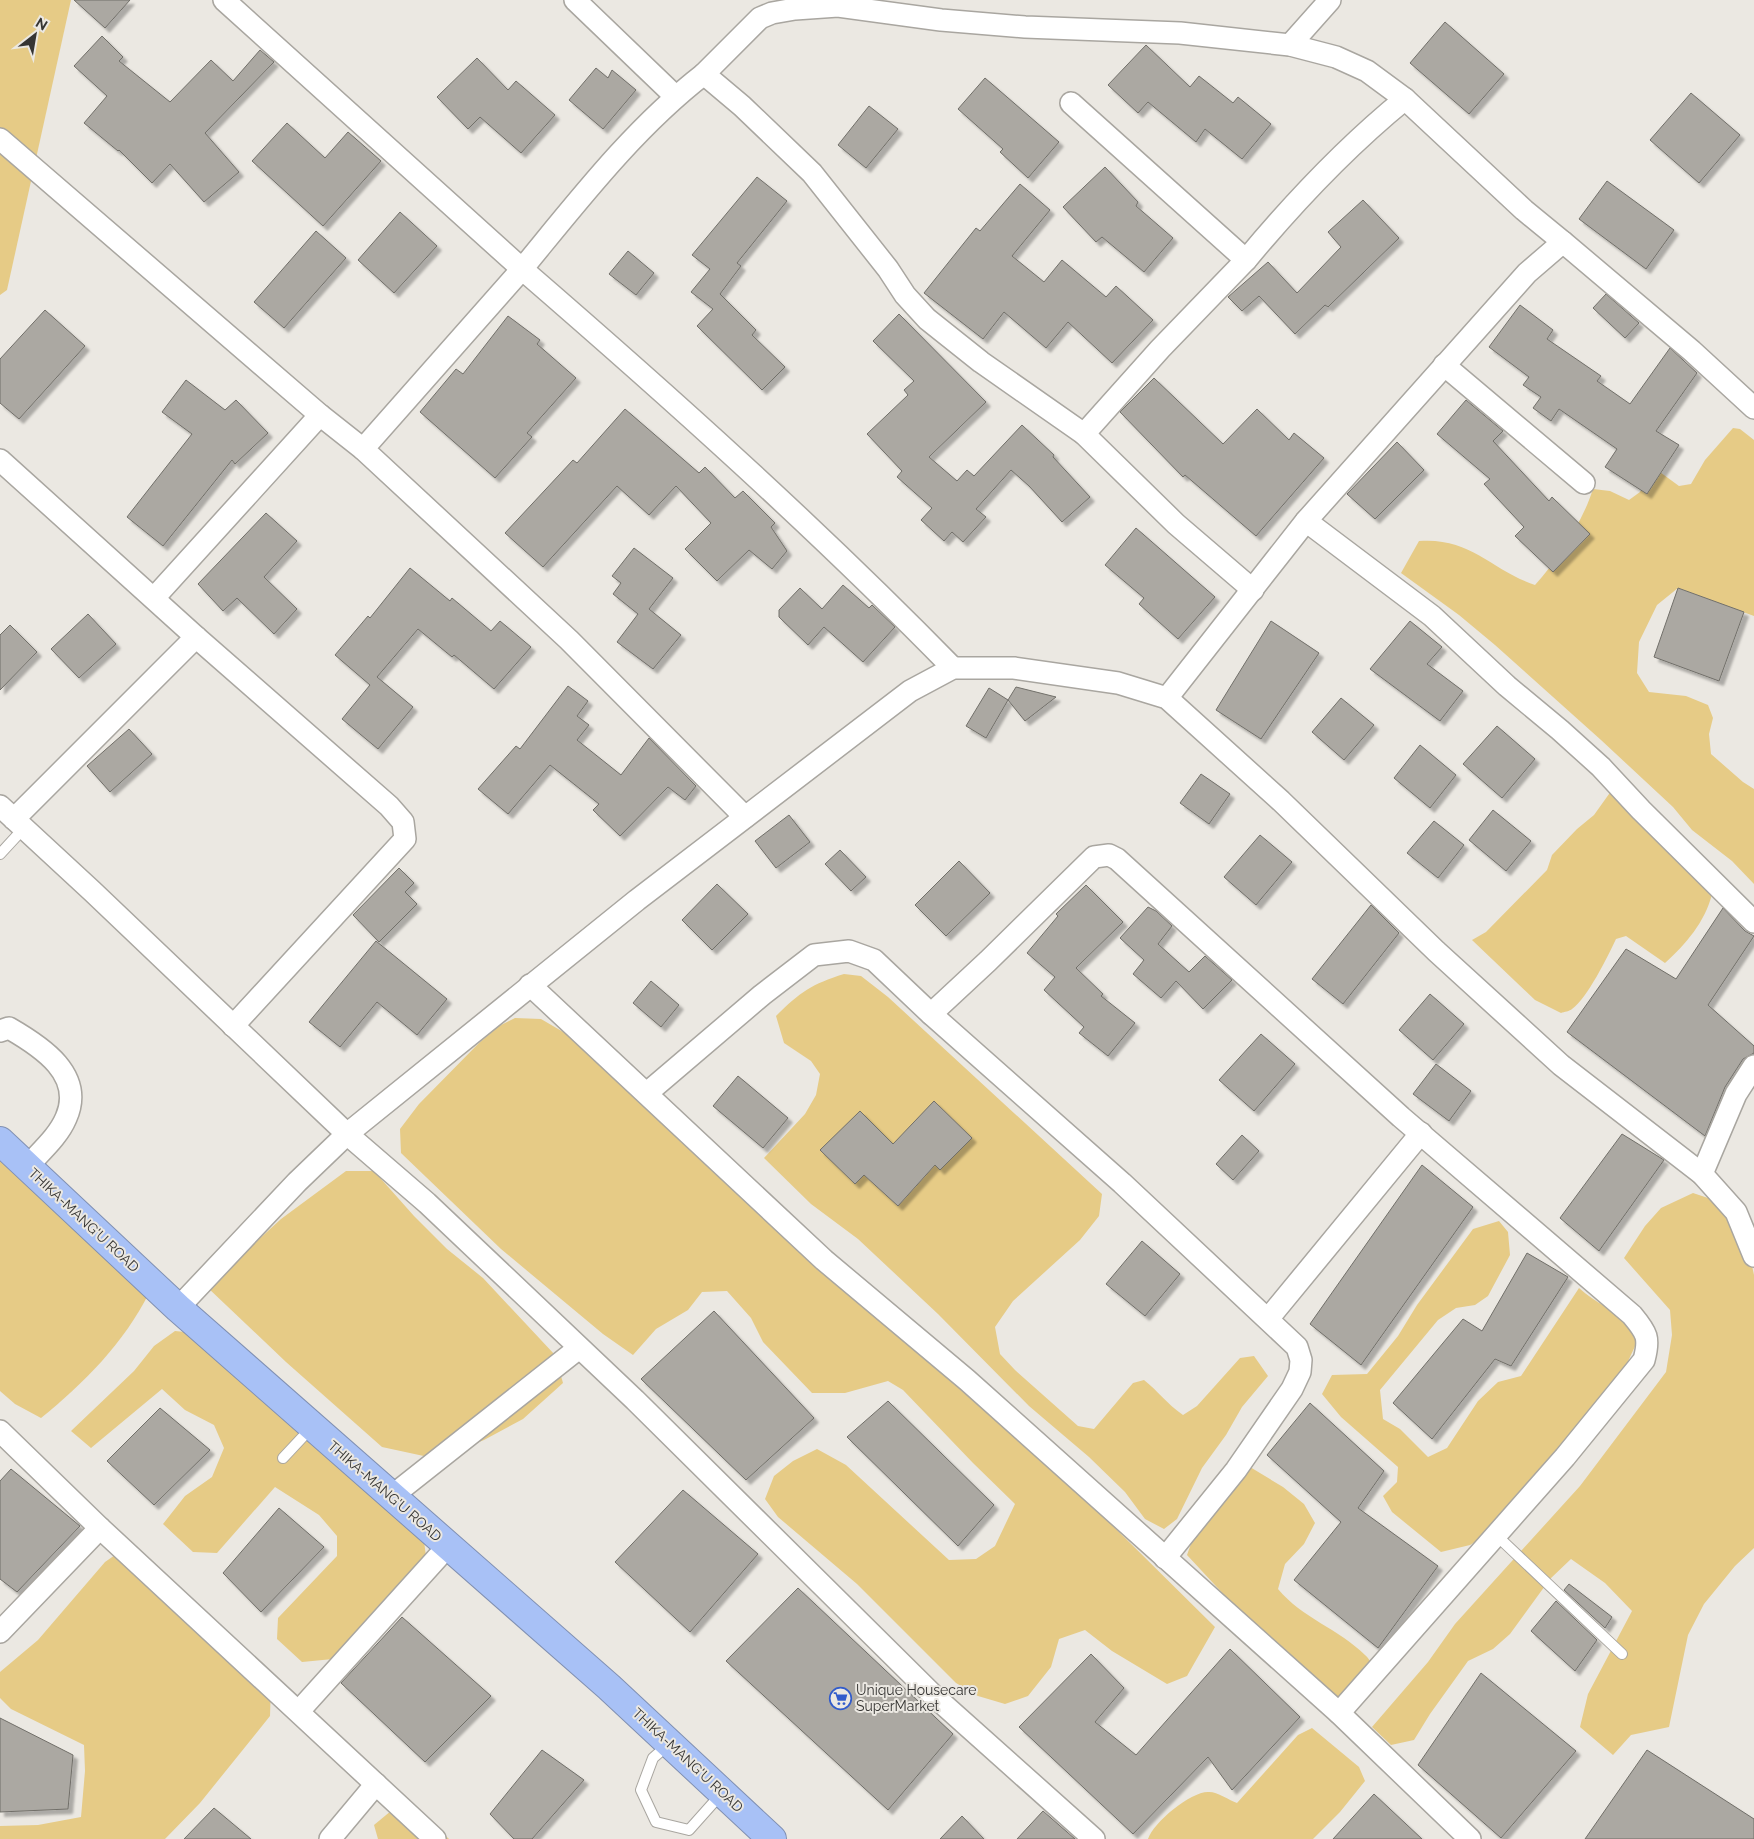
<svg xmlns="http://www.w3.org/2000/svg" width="1754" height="1839" font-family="Raleway,sans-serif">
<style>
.green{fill:#e6cb86}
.building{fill:#aba8a2;stroke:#716f69;filter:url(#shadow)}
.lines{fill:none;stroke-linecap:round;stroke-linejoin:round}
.lane-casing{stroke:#a9a6a0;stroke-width:12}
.street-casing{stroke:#a9a6a0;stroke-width:24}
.highway-casing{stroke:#8090b2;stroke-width:30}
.lane{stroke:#fff;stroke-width:10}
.street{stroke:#fff;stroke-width:21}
.highway{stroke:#a8c1f6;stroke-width:28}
.labels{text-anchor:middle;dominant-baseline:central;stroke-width:4;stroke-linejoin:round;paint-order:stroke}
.street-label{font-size:14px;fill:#363533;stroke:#ebe8e2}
.poi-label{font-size:14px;fill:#363533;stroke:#ebe8e2;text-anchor:start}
</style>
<defs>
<filter id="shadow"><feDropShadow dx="4.5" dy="4.5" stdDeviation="1" flood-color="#0004"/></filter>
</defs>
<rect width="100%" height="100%" fill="#ebe8e2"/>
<g class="green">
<path d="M 0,0 L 71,0 L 7,290 L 0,295 Z"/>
<path d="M 1733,428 L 1740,429 L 1754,440 L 1754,616 L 1678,588 L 1657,605 L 1639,642 L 1637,673 L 1649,692 L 1686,696 L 1708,705 L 1713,718 L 1709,734 L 1711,754 L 1743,782 L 1754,789 L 1754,884 L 1732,861 L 1692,830 L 1673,807 L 1601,740 L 1495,645 L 1459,615 L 1401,573 L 1419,541 C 1471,537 1491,570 1535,585 C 1558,560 1583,521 1593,489 L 1610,491 L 1629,500 L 1640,492 L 1653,467 L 1679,486 L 1691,484 L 1705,460 Z"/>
<path d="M 1614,787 L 1712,894 C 1705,922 1686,944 1665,963 L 1626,936 L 1616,939 C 1608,956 1587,999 1572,1009 C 1570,1011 1564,1012 1561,1013 L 1535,1000 L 1472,940 L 1486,932 L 1547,870 L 1552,855 L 1577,829 L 1594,815 Z"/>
<path d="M 844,974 L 861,976 L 888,997 L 1102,1194 L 1099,1216 L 1080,1240 L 1013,1301 L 995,1327 L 1000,1354 L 1015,1370 L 1078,1426 L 1094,1429 L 1133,1383 L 1144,1380 C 1159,1392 1166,1403 1183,1415 L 1197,1406 L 1240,1358 L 1254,1356 L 1268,1376 L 1242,1407 L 1226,1435 L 1202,1468 L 1177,1519 L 1164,1529 L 1145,1519 L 1125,1492 L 1089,1457 L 1029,1406 L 938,1314 L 858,1239 L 811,1204 L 764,1158 L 805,1114 L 816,1095 L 820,1074 L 811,1061 L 784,1043 L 776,1016 C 800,992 812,984 844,974 Z"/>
<path d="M 515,1018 L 541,1019 L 577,1040 L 929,1344 L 1215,1627 L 1187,1676 L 1167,1684 L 1112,1651 L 1085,1630 L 1059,1639 L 1051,1667 L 1028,1696 L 1005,1704 L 978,1696 L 956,1683 L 857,1584 L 778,1517 L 765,1499 L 774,1476 L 793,1461 L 817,1449 L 846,1465 L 949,1560 L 976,1559 L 995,1546 L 1015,1504 L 973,1463 L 903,1390 L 888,1381 L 845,1393 L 812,1393 L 763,1342 L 751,1318 L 727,1291 L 702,1292 L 688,1310 L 656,1329 L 633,1355 L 603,1334 L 501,1249 L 401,1153 L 400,1129 L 419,1104 L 479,1043 L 499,1026 Z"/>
<path d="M 0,1154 L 149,1293 C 124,1343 84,1383 41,1418 L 15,1404 L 0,1391 Z"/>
<path d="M 346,1171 L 374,1171 L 414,1216 L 447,1249 L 483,1278 L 555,1355 L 563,1383 L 523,1419 L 484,1440 L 453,1453 L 433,1458 L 382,1447 L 286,1362 L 207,1287 L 281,1219 Z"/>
<path d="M 1693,1193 L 1726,1204 L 1746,1237 L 1754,1275 L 1754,1548 L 1735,1566 L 1704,1604 L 1688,1635 L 1669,1727 L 1631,1735 L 1613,1755 L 1580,1727 L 1588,1694 L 1632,1611 L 1605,1583 L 1571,1559 L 1550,1579 L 1510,1634 L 1493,1649 L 1468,1661 L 1430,1714 L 1414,1740 L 1391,1745 L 1372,1727 L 1428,1662 L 1455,1624 L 1580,1486 L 1666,1372 L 1672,1335 L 1670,1310 L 1624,1258 L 1645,1226 L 1661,1208 Z"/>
<path d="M 1499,1221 L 1508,1232 L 1510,1255 L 1488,1296 L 1475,1305 L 1456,1308 L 1438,1320 L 1380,1390 L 1383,1419 L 1400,1429 L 1428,1457 L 1447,1448 L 1478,1401 L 1498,1382 L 1521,1376 L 1579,1288 C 1595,1303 1615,1311 1634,1322 L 1637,1342 L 1616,1387 L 1492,1532 L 1470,1545 L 1441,1552 L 1392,1512 L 1383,1496 L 1397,1482 L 1398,1467 L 1341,1417 L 1322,1394 L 1332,1375 L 1367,1374 L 1398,1336 L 1417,1305 L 1473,1229 Z"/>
<path d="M 175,1331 L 195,1333 L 424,1541 L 427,1564 L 333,1659 L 302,1662 L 277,1639 L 278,1618 L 337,1556 L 337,1536 L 319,1515 L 275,1487 L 217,1553 L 193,1552 L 163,1524 L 185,1496 L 212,1477 L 224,1448 L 214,1425 L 185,1410 L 162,1389 L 91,1448 L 71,1431 L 134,1371 L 154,1346 Z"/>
<path d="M 1245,1464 L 1283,1487 L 1304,1504 L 1315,1523 L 1304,1544 L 1285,1564 L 1278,1589 C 1302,1618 1339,1629 1365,1655 C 1371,1660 1374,1669 1378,1675 L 1345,1706 L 1267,1641 L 1187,1555 L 1193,1538 Z"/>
<path d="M 128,1546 L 271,1686 L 270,1716 L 200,1803 L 165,1839 L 0,1839 L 0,1826 L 38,1825 L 81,1817 L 85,1771 L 84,1745 L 11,1709 L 0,1698 L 0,1672 L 38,1640 L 105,1562 Z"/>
<path d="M 1312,1728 L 1359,1767 L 1365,1781 L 1340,1812 L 1313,1839 L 1148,1839 C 1154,1822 1190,1792 1208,1792 C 1216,1791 1229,1800 1237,1803 L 1298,1735 Z"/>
<path d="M 403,1801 L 417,1808 L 449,1839 L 378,1839 L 374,1825 Z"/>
</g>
<g class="building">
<path d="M 74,0 L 130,0 L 105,28 Z"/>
<path d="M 1445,22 L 1504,74 L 1469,114 L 1410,63 Z"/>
<path d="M 102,36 L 123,57 L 119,61 L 170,102 L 211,60 L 233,81 L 260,50 L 274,62 L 205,133 L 239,172 L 204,202 L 170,164 L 152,183 L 119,150 L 118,151 L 84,123 L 107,96 L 74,66 Z"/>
<path d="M 1146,45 L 1190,87 L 1199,76 L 1233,103 L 1238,97 L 1271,124 L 1242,159 L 1205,129 L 1196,142 L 1148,102 L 1138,113 L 1108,85 Z"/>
<path d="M 477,58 L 508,90 L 516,81 L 555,115 L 521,153 L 480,117 L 468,129 L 437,97 Z"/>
<path d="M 596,68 L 608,78 L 612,70 L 636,90 L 603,129 L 569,100 Z"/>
<path d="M 985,78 L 1059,142 L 1028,178 L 1000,152 L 1003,149 L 958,109 Z"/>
<path d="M 1691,93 L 1740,135 L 1699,183 L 1650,140 Z"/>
<path d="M 869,106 L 898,129 L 866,168 L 838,145 Z"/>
<path d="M 287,123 L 325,158 L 348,132 L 381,161 L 323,226 L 252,161 Z"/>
<path d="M 1105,167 L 1138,202 L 1136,206 L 1173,238 L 1144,272 L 1102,237 L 1096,242 L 1063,207 Z"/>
<path d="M 757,177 L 787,201 L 737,263 L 741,266 L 720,294 L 756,330 L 752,335 L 785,367 L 762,390 L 697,326 L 713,309 L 691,292 L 710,269 L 692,255 Z"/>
<path d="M 1607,181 L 1674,230 L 1646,269 L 1579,219 Z"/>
<path d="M 1020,184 L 1050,210 L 1012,256 L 1044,282 L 1062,260 L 1106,297 L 1116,286 L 1153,320 L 1112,363 L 1068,322 L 1046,348 L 1004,312 L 983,339 L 924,293 L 976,228 L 980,231 Z"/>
<path d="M 1363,200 L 1399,238 L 1328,307 L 1325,305 L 1295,334 L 1259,296 L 1242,311 L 1228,297 L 1268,262 L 1297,293 L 1341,247 L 1328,232 Z"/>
<path d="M 400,212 L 437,246 L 394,293 L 358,260 Z"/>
<path d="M 316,231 L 346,258 L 284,328 L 254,302 Z"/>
<path d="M 628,251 L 654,273 L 636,295 L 609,274 Z"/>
<path d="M 1606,294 L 1639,323 L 1625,338 L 1593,308 Z"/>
<path d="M 1520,305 L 1553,330 L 1547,339 L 1601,376 L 1597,381 L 1630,404 L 1670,348 L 1697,373 L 1656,431 L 1679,445 L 1647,494 L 1605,467 L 1617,449 L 1559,409 L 1551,421 L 1533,408 L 1541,397 L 1523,385 L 1529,377 L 1489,347 Z"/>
<path d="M 45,310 L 85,346 L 19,419 L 0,403 L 0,359 Z"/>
<path d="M 899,314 L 986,402 L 929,457 L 957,481 L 967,470 L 974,476 L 1022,425 L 1054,455 L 1053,457 L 1090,497 L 1062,522 L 1029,486 L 1011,470 L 976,509 L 986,517 L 963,542 L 952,532 L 944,541 L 921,520 L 932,508 L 897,477 L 902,471 L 867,434 L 908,395 L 904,390 L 914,381 L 873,341 Z"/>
<path d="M 508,316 L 540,340 L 537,344 L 576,378 L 527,433 L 532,437 L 495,478 L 420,412 L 456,369 L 463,374 Z"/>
<path d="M 1154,378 L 1223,444 L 1257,409 L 1289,440 L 1294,433 L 1324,458 L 1256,536 L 1185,475 L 1183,477 L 1120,412 Z"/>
<path d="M 186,380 L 225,410 L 236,400 L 268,433 L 235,464 L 232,460 L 163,546 L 127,517 L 192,434 L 162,412 Z"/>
<path d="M 1466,400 L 1503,431 L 1493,441 L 1549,501 L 1552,497 L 1590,534 L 1553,572 L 1515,536 L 1524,527 L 1484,484 L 1490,479 L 1437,434 Z"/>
<path d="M 625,409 L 699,473 L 705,467 L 735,498 L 743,491 L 775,523 L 771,527 L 787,551 L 772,569 L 749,550 L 717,581 L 685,549 L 711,523 L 676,486 L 649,515 L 617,486 L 543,567 L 505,533 L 573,460 L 577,463 Z"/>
<path d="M 1397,442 L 1424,470 L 1375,519 L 1347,494 Z"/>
<path d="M 266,513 L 297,541 L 264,577 L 297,609 L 274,634 L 237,598 L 223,611 L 198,584 Z"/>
<path d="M 1136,528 L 1215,597 L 1178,639 L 1139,604 L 1144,598 L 1105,565 Z"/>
<path d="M 634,548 L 673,578 L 649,609 L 681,635 L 653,669 L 617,642 L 638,614 L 613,594 L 621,583 L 612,576 Z"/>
<path d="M 410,568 L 450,601 L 452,598 L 491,631 L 500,621 L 531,647 L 494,689 L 454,655 L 452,657 L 418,629 L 377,677 L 413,707 L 378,749 L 342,719 L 370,685 L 335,655 L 368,616 L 370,618 Z"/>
<path d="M 843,585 L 869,608 L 872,605 L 895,627 L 863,662 L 824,627 L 808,645 L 779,617 L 779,610 L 800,588 L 822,609 Z"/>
<path d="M 1678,588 L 1744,612 L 1719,681 L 1654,657 Z"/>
<path d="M 88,614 L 116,644 L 79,678 L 51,649 Z"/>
<path d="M 1271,621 L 1319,653 L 1261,739 L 1216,710 Z"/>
<path d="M 1410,621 L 1442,647 L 1427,664 L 1463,691 L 1440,721 L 1370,669 Z"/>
<path d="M 10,625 L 37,652 L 0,690 L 0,635 Z"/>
<path d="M 568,686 L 588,701 L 577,716 L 589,725 L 577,740 L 621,775 L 649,738 L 696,786 L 685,800 L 668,787 L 620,836 L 593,810 L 599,804 L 550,765 L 508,814 L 478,789 L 516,746 L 520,749 Z"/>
<path d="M 1016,687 L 1056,697 L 1025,721 L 1008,700 Z"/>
<path d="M 989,688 L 1008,700 L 986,738 L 966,726 Z"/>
<path d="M 1341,698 L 1374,725 L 1344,760 L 1312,732 Z"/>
<path d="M 1497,726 L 1535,759 L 1502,798 L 1463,764 Z"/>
<path d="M 129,729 L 152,754 L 110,792 L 87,766 Z"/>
<path d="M 1420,745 L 1456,775 L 1430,808 L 1394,778 Z"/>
<path d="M 1201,774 L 1230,794 L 1209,824 L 1180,803 Z"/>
<path d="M 1493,810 L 1531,841 L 1506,871 L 1469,840 Z"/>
<path d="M 789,815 L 810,842 L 776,868 L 755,841 Z"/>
<path d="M 1434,821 L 1464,845 L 1438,878 L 1407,853 Z"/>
<path d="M 1260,835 L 1292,862 L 1256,905 L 1224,877 Z"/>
<path d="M 840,850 L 866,877 L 851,891 L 825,864 Z"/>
<path d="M 959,861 L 990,893 L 946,936 L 915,905 Z"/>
<path d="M 399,868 L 414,883 L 405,892 L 417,904 L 379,942 L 353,915 Z"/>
<path d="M 717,884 L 748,914 L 712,950 L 682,920 Z"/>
<path d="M 1086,885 L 1123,922 L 1076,968 L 1103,994 L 1101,996 L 1135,1023 L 1108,1056 L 1079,1033 L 1084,1027 L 1044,990 L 1055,977 L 1027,953 L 1058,916 L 1056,914 Z"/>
<path d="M 1371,905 L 1399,933 L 1343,1004 L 1312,979 Z"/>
<path d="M 1148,907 L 1156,911 L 1172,926 L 1158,944 L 1189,972 L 1205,956 L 1232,980 L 1203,1009 L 1176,981 L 1161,998 L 1133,974 L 1144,960 L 1120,938 Z"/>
<path d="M 1723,908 L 1745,931 L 1754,936 L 1708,1005 L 1754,1046 L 1754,1053 L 1743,1059 L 1725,1087 L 1705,1136 L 1567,1032 L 1626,949 L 1676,979 Z"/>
<path d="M 376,941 L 447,999 L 417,1035 L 377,1002 L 340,1047 L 309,1022 Z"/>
<path d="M 651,981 L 679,1005 L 661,1027 L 633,1003 Z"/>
<path d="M 1430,994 L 1464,1024 L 1433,1060 L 1399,1030 Z"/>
<path d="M 1261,1034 L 1295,1064 L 1254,1111 L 1219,1080 Z"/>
<path d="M 1436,1064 L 1471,1091 L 1449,1121 L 1413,1094 Z"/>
<path d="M 738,1076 L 788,1118 L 763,1148 L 713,1106 Z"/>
<path d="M 934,1101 L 972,1138 L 940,1170 L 935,1165 L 898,1206 L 864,1175 L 855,1184 L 820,1150 L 860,1111 L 893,1144 Z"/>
<path d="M 1622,1134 L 1664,1160 L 1599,1251 L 1560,1218 Z"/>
<path d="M 1242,1135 L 1259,1151 L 1233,1180 L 1216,1164 Z"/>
<path d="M 1422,1165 L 1473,1207 L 1361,1365 L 1310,1324 Z"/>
<path d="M 1142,1241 L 1180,1274 L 1145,1316 L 1106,1284 Z"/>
<path d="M 1527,1253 L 1568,1277 L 1511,1366 L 1495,1359 L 1432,1439 L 1393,1403 L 1463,1319 L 1482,1331 Z"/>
<path d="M 714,1311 L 814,1418 L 746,1480 L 641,1379 Z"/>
<path d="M 888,1401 L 994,1505 L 958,1546 L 847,1437 Z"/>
<path d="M 1310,1403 L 1384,1471 L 1358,1508 L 1438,1566 L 1378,1648 L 1294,1580 L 1341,1522 L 1267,1455 Z"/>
<path d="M 160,1408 L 210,1450 L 154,1505 L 107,1461 Z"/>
<path d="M 11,1469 L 80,1526 L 17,1592 L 0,1579 L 0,1481 Z"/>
<path d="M 683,1490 L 758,1554 L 690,1632 L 615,1562 Z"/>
<path d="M 279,1508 L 324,1547 L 261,1612 L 223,1573 Z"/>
<path d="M 1569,1584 L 1612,1617 L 1605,1628 L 1564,1590 Z"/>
<path d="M 798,1588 L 953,1734 L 888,1810 L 726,1661 Z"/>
<path d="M 1556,1601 L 1597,1640 L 1575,1671 L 1531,1631 Z"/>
<path d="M 402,1617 L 491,1696 L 425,1762 L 341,1683 Z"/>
<path d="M 1230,1649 L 1300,1717 L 1232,1790 L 1208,1757 L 1133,1834 L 1019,1727 L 1091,1654 L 1124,1688 L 1095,1722 L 1136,1755 Z"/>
<path d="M 1481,1673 L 1576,1751 L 1501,1838 L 1418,1765 Z"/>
<path d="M 0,1718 L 73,1755 L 68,1809 L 0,1812 Z"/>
<path d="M 542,1750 L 584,1780 L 532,1839 L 514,1839 L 490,1814 Z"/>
<path d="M 1647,1750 L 1754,1819 L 1754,1839 L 1585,1839 Z"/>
<path d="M 1374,1794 L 1422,1839 L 1333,1839 Z"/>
<path d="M 214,1808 L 251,1839 L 184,1839 Z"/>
<path d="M 1043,1811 L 1075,1839 L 1017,1839 Z"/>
<path d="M 962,1816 L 984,1839 L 940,1839 Z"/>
</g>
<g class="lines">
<defs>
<g id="lane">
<path d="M 0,854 L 24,828"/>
<path d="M 283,1458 L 312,1427"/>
<path d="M 1495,1534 L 1622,1654"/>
<path d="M 669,1744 L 653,1758 L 641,1790 L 656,1822 L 689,1830 L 722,1793"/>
</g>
<g id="street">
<path d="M 224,0 L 522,269 C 578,201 634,128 704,74"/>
<path d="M 575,0 L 675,96"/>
<path d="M 1290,45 L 1330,0"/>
<path d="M 1071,103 L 1246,260 L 1160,349 L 1084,434"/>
<path d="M 0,139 L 320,415 L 363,449"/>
<path d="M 1246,260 C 1295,201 1346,147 1405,99"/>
<path d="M 1444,365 L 1584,483"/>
<path d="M 0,460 L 196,637 L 389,806 L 403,822 L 405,839 L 233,1026"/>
<path d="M 1306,521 L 1432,616 L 1507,686 L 1560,730 L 1601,767 L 1641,810 L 1754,922"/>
<path d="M 1253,590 L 1176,524 L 1084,434 L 981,362 L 927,319 L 905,295 L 888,269 L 812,173 L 742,106 L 704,74 L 760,18 L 772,13 L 795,9 L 838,6 L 941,20 L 1025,27 L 1180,33 L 1290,45 L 1336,57 L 1367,71 L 1405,99 L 1524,210 L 1563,242"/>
<path d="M 154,598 L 320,415"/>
<path d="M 1167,698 L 1306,521 L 1527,273 L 1563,242 L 1692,351 L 1754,408"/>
<path d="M 0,806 L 92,891 L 347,1134 L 427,1203 L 635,1400 L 934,1696 L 1094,1839"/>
<path d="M 745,817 L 569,640 L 363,449 L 522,269 C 670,397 816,528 953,668"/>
<path d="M 14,819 L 196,637"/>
<path d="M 530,985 L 824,1260 L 967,1380 L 1339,1713 L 1470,1839"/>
<path d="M 931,1014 L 1122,1183 L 1297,1347 L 1301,1360 L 1300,1372 L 1292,1389 L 1236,1470 L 1165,1558"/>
<path d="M 0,1031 L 9,1028 C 42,1047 85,1075 66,1118 C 58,1137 40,1152 27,1167"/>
<path d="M 647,1093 L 762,995 L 814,955 L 849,951 L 874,960 L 931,1014 L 988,961 L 1094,857 L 1109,855 L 1117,859 L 1401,1117 L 1632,1315 C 1647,1333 1650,1338 1644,1360 L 1565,1457 L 1339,1713"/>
<path d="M 1702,1174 L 1736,1094 L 1754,1066"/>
<path d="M 178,1308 L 297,1182 L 347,1134 L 637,900 L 910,691 L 953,668 L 1014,668 L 1118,683 L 1167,698 L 1281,801 L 1436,951 L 1561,1065 L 1702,1174 L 1736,1212 L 1754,1256"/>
<path d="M 1268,1319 L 1421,1133"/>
<path d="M 0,1431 L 100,1528 L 435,1839"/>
<path d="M 392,1496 L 579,1348"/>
<path d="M 0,1632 L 100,1528"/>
<path d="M 299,1711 L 448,1546"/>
<path d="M 330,1839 L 376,1784"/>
</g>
<path id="highway" d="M 0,1141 L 178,1308 L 609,1687 L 772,1839"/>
</defs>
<use href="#lane" class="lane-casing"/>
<use href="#street" class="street-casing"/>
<use href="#highway" class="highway-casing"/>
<use href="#lane" class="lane"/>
<use href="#street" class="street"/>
<use href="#highway" class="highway"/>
</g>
<defs>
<symbol id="supermarket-ring" viewBox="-11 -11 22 22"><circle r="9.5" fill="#ebe8e2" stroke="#325ccb" stroke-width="1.5"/><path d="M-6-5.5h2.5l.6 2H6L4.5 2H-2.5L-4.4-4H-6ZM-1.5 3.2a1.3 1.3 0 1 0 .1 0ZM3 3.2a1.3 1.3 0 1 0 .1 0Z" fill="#325ccb"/></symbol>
</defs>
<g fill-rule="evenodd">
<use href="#supermarket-ring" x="828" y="1686" width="25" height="25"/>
</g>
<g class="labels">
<g class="street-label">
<text transform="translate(84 1220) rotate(43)">THIKA-MANG'U ROAD</text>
<text transform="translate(385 1491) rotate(41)">THIKA-MANG'U ROAD</text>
<text transform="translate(688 1760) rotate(43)">THIKA-MANG'U ROAD</text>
</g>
<g class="poi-label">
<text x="856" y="1690">Unique Housecare<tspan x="856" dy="16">SuperMarket</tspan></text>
</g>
</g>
<g transform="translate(35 35) rotate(31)" stroke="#ebe8e2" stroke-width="4" paint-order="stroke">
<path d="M0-4L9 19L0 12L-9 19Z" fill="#363533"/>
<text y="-8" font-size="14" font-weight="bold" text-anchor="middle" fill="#363533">N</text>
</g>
</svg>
